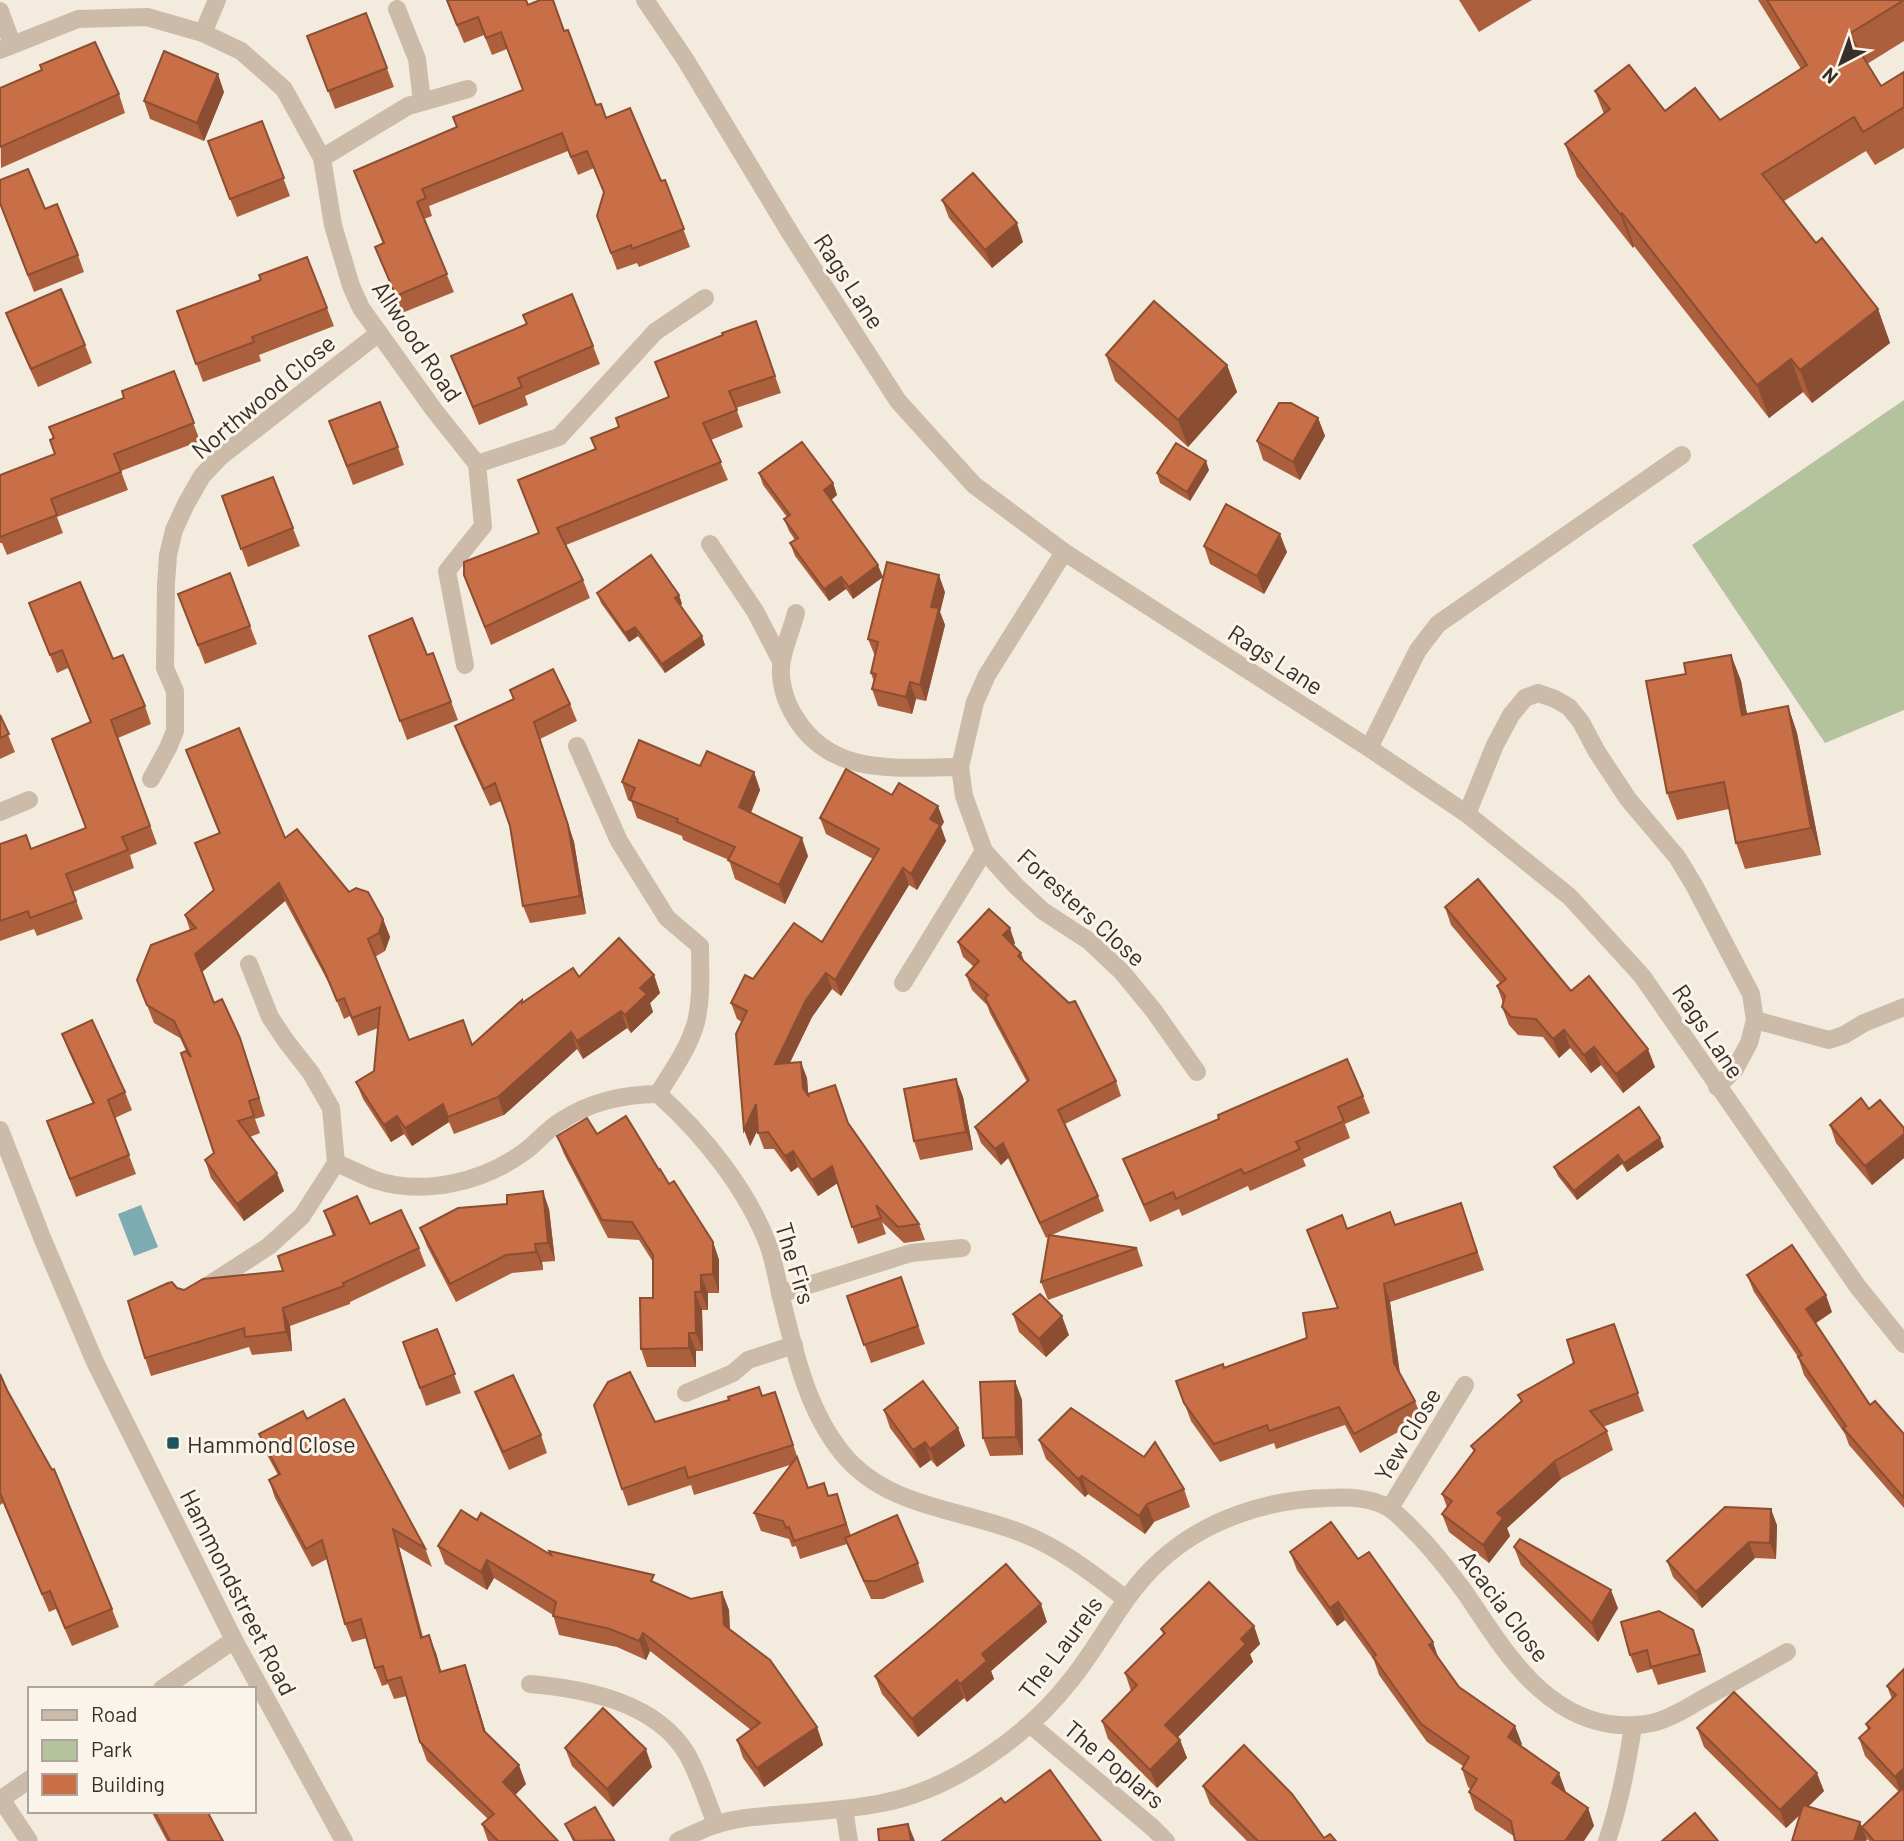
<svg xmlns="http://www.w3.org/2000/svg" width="1904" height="1841" font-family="Barlow,sans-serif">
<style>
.green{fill:#b4c39d}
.water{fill:#7cabb1}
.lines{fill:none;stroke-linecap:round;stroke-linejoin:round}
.minor{stroke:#ccbba9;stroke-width:18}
.wall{fill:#ac5f3d}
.shaded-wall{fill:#8c4e32}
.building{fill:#c86f47;stroke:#8c4e32;stroke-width:2}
.poi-dot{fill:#1d535c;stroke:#faf4eb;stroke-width:2.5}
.labels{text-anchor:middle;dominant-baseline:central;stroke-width:6;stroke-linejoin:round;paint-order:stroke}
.street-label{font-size:24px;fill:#392f29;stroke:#faf4eb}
.poi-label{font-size:24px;fill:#392f29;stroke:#faf4eb;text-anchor:start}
</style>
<rect width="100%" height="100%" fill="#f3ebde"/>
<path class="green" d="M 1904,400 L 1904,710 L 1825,743 L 1692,545 Z"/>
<path class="water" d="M 141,1205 L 158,1247 L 134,1256 L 118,1214 Z"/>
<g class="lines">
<g class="minor">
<path d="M 645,0 L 685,59 L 792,236 L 898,401 L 974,485 L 1064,552 L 1369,748 L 1467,814 L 1570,897 L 1642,976 L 1858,1287 L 1904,1344"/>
<path d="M 397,9 L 417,59 L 422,102"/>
<path d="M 0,11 L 12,44"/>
<path d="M 203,33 L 217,0"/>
<path d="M 0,50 L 78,19 L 147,17 L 203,33 L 241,51 L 284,89 L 322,158 L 333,225 L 351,286 L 361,308 L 434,410 L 477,464 L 483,526 L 447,571 L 465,665"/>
<path d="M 322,158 L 408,106 L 468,89"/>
<path d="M 477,464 L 559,437 L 655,332 L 705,298"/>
<path d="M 710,544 L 755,611 L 781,661"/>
<path d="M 796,613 C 792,628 785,644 782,660 C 778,679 785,701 795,717 C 832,778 898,767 960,767 L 964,796 L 984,851 L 1016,886 L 1043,911 L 1089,941 L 1122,972 L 1154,1011 L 1197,1072"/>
<path d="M 577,746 L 619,841 L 667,918 L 700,946 C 700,971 702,998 696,1022 C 689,1048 672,1071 658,1094"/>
<path d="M 1369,748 L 1418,650 L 1438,624 L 1682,455"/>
<path d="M 960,767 L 975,702 L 987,675 L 1064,552"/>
<path d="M 151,779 L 168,748 L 175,731 L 175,691 L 165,668 L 166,584 L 168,555 L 174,530 L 186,504 L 202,476 L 220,457 L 379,333"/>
<path d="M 0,812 L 29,800"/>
<path d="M 1467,814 L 1495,745 L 1511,715 L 1525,698 L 1538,693 L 1555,699 L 1569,707 L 1581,722 L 1597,752 L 1628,799 L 1677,857 L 1694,885 L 1751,994 L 1755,1020 L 1749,1043 L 1735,1069 L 1717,1087"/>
<path d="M 249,964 L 270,1017 L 286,1041 L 311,1073 L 331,1108 L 336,1163"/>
<path d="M 903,983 L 984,851"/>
<path d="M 1755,1020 L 1829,1040 L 1844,1035 L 1864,1023 L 1904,1007"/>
<path d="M 0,1130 L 43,1240 L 95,1362 L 234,1640 L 344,1841"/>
<path d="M 336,1163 C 349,1168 362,1175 375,1180 C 424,1196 483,1182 524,1152 C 537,1143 547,1129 561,1121 C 589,1102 625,1094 658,1094 C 703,1134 748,1190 769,1247 C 774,1262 777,1278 780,1293 C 794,1349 806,1409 843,1454 C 888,1509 964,1509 1024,1534 C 1062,1549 1094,1575 1126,1599"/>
<path d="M 201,1290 L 269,1246 L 302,1216 L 336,1163"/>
<path d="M 780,1294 L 911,1253 L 962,1248"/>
<path d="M 686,1393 L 733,1373 L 748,1360 L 794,1345"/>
<path d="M 1390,1508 L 1465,1385"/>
<path d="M 530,1684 C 586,1689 656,1702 687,1754 C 699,1775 707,1802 716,1824"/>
<path d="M 162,1689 L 234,1640"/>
<path d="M 1031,1725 L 1153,1828 L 1166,1841"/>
<path d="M 1,1799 L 29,1841"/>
<path d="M 0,1800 L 30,1779"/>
<path d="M 844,1809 L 849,1841"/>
<path d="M 678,1841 C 690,1836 702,1829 715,1825 C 734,1818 755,1817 775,1815 C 811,1812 847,1810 882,1803 C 919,1796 956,1778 987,1757 C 1020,1735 1047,1711 1071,1680 C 1102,1642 1123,1594 1160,1561 C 1204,1520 1268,1499 1327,1498 C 1347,1497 1369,1497 1387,1507 C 1398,1513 1408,1525 1417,1534 C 1434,1551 1449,1571 1464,1591 C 1501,1645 1538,1712 1609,1724 C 1625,1726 1640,1726 1656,1722 C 1673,1717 1689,1707 1704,1698 C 1732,1683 1759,1668 1787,1652"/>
<path d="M 1607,1841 C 1620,1803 1627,1766 1633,1726"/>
</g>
</g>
<g class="wall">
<path d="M 446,0 L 526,0 L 528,5 L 564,31 L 596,105 L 661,181 L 665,180 L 690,247 L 639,267 L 637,263 L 617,270 L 597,216 L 604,193 L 594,168 L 578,175 L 568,151 L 429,206 L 432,216 L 424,219 L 454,292 L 402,313 L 375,247 L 383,244 L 354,171 L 457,127 L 523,91 L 507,49 L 492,55 L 484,35 L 464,43 Z"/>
<path d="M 1459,0 L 1532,0 L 1479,32 Z"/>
<path d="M 1758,0 L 1904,0 L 1904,41 L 1867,64 L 1881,86 L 1904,72 L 1904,148 L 1875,165 L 1866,151 L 1784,201 L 1816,243 L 1878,309 L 1890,343 L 1812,403 L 1803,392 L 1769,418 L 1634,246 L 1633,248 L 1577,177 L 1565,144 L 1604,114 L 1595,91 L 1665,111 L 1720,120 L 1801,69 Z"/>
<path d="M 366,13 L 394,87 L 335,109 L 307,36 Z"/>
<path d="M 0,88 L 119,94 L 125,113 L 1,168 Z"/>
<path d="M 224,92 L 204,141 L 150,119 L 144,101 Z"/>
<path d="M 262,121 L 290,196 L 237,217 L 208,141 Z"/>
<path d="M 942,200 L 1023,242 L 992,268 L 949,218 Z"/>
<path d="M 0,205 L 45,209 L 78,255 L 84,272 L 34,292 Z"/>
<path d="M 307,257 L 334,326 L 259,355 L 261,361 L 203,382 L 177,311 L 261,280 Z"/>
<path d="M 6,313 L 85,345 L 92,363 L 38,387 L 13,332 Z"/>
<path d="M 756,321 L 781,393 L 736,408 L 743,427 L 711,440 L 728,480 L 566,545 L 583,580 L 590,598 L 491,645 L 464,575 L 538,533 L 596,449 L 619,427 L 668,397 Z"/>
<path d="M 593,346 L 600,364 L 525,396 L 528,405 L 479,425 L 451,356 Z"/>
<path d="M 1106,355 L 1227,365 L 1237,392 L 1188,447 L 1115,381 Z"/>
<path d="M 174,371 L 200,441 L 121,471 L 128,490 L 57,517 L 63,533 L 7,555 L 2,543 L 0,543 L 0,475 L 55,454 Z"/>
<path d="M 1318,418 L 1325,436 L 1300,480 L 1263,460 L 1257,441 Z"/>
<path d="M 329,421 L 398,447 L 404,465 L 353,485 Z"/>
<path d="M 1209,470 L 1190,501 L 1160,483 L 1157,473 Z"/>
<path d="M 759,473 L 833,483 L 837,495 L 831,500 L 883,577 L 853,599 L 846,589 L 829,601 L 795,556 L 790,543 L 795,540 L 789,531 L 784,519 L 787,517 L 763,485 Z"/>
<path d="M 273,477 L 300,546 L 248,567 L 222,496 Z"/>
<path d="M 1204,546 L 1287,552 L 1264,594 L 1210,564 Z"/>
<path d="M 945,592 L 940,612 L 945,625 L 926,701 L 916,699 L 912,714 L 878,706 L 872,689 L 874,682 L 871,673 L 875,656 L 868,639 Z"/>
<path d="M 597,593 L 679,595 L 682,604 L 680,605 L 705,645 L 665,673 L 638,636 L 629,642 L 601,603 Z"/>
<path d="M 178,594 L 250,626 L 257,644 L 205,664 Z"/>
<path d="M 29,603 L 113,659 L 145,706 L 151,724 L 118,738 L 157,844 L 130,855 L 134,868 L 73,892 L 83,919 L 37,936 L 34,929 L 0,941 L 0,844 L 31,849 L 86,828 L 90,722 L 68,668 L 57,673 Z"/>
<path d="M 369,636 L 427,655 L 433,653 L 458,720 L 407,740 Z"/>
<path d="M 1731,655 L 1741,681 L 1747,714 L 1788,706 L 1797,733 L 1821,855 L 1745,869 L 1736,843 L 1729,809 L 1677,820 L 1667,793 L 1686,674 Z"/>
<path d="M 570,704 L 577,721 L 540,739 L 574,842 L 586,914 L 530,923 L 523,906 L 510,826 L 501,801 L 490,806 L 461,743 L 455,726 Z"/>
<path d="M 0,715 L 15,752 L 0,759 Z"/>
<path d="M 186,750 L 285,838 L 349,892 L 383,919 L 390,937 L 385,951 L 375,957 L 409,1040 L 472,1045 L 522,1003 L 579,977 L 654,975 L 660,993 L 650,1003 L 653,1012 L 631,1033 L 627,1028 L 583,1059 L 577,1049 L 504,1115 L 454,1134 L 449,1122 L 412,1146 L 404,1134 L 391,1142 L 363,1099 L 356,1082 L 374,1071 L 378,1028 L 358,1036 L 350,1016 L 344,1019 L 332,989 L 285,901 L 202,972 L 214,1003 L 246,1055 L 265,1116 L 255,1119 L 260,1133 L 250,1137 L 284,1191 L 244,1221 L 211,1178 L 205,1160 L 214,1153 L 186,1051 L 180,1038 L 154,1023 L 137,980 L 190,930 L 185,915 L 213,890 L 195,843 L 219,833 Z"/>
<path d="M 700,766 L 754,772 L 760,790 L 751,813 L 808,856 L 785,904 L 735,879 L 729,860 L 683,840 L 682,836 L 637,818 L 631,801 L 628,800 L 622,782 Z"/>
<path d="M 892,795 L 944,822 L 941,827 L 946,841 L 917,890 L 909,885 L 841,996 L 832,989 L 812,1017 L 790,1063 L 807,1078 L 808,1095 L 848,1124 L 919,1224 L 925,1240 L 904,1243 L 882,1222 L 886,1234 L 858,1244 L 837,1183 L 818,1196 L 798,1167 L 791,1172 L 774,1149 L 764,1149 L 758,1133 L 758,1129 L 750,1146 L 742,1022 L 737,1019 L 731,1003 L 753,979 L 822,942 L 873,859 L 826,834 L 820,818 Z"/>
<path d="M 1445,907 L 1571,991 L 1655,1067 L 1623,1093 L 1601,1065 L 1591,1073 L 1570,1048 L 1559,1058 L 1543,1037 L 1518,1035 L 1509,1025 L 1502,1007 L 1503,1003 L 1497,986 L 1500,983 L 1451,925 Z"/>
<path d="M 958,942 L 1015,943 L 1014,945 L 1025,963 L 1116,1081 L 1121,1096 L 1065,1124 L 1098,1196 L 1104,1211 L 1052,1235 L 1137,1248 L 1143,1266 L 1048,1300 L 1041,1282 L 1048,1237 L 1046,1238 L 1008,1158 L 1001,1165 L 981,1143 L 975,1127 L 1027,1082 L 990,1013 L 987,1005 L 972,990 L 966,975 L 974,967 L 963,957 Z"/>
<path d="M 62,1034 L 125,1092 L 132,1110 L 115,1118 L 136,1174 L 76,1197 L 47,1121 L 93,1104 L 69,1052 Z"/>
<path d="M 956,1079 L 963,1097 L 973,1150 L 920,1160 L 914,1141 Z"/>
<path d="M 1363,1096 L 1370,1113 L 1345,1124 L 1350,1138 L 1303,1159 L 1306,1166 L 1250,1191 L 1248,1186 L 1182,1216 L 1179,1209 L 1150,1222 L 1130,1176 L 1123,1159 Z"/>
<path d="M 1869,1109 L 1904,1128 L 1904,1158 L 1872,1185 L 1836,1143 L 1830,1125 Z"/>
<path d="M 597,1134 L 659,1170 L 713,1242 L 719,1260 L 719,1293 L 708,1293 L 708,1310 L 702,1310 L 703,1351 L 696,1351 L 696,1367 L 647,1367 L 641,1349 L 653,1298 L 653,1262 L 639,1240 L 608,1238 L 564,1154 L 557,1136 Z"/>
<path d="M 1664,1147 L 1627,1172 L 1622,1164 L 1577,1200 L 1558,1176 L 1554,1167 Z"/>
<path d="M 549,1209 L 555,1261 L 542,1262 L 543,1270 L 512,1273 L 456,1302 L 427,1246 L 420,1228 Z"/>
<path d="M 324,1211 L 370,1224 L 419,1248 L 426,1266 L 350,1302 L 350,1304 L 290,1326 L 292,1351 L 252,1355 L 249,1347 L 151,1376 L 145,1358 L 177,1288 L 184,1290 L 283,1271 L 333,1236 Z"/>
<path d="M 1467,1221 L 1484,1270 L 1390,1302 L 1400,1374 L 1415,1401 L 1422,1419 L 1360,1453 L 1345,1425 L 1276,1449 L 1274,1443 L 1220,1462 L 1191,1421 L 1176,1381 L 1224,1368 L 1307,1338 L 1338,1308 L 1307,1230 L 1347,1229 Z"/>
<path d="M 1747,1275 L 1832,1312 L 1815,1323 L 1870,1405 L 1904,1434 L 1904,1508 L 1849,1445 L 1845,1434 L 1804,1375 L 1798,1357 L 1754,1292 Z"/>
<path d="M 901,1277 L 925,1344 L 871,1363 L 847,1296 Z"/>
<path d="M 1013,1314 L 1069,1335 L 1046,1357 L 1019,1332 Z"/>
<path d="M 1614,1324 L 1644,1411 L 1603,1427 L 1607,1431 L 1613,1450 L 1561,1479 L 1507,1528 L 1510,1536 L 1489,1563 L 1449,1532 L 1442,1514 L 1447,1507 L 1442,1494 L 1474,1452 L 1471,1446 L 1521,1401 L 1518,1395 L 1574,1363 Z"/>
<path d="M 437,1329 L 461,1393 L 426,1406 L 403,1342 Z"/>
<path d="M 0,1374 L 112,1609 L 119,1627 L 72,1646 L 56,1609 L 49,1612 L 3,1503 L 0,1505 Z"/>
<path d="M 1015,1381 L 1022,1400 L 1023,1455 L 990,1456 L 983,1438 Z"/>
<path d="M 475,1392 L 541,1435 L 547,1453 L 509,1470 L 482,1410 Z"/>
<path d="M 775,1392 L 808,1488 L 828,1496 L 837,1494 L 851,1536 L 918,1563 L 924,1582 L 883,1599 L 871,1599 L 847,1544 L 800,1559 L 796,1546 L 792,1547 L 789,1539 L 761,1531 L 754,1513 L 790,1465 L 694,1495 L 691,1485 L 628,1506 L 622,1489 L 655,1422 L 762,1396 Z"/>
<path d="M 884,1410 L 958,1428 L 965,1446 L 937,1467 L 931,1460 L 920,1468 L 890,1428 Z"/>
<path d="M 307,1419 L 425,1548 L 432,1567 L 399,1547 L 423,1637 L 436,1653 L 441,1672 L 465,1665 L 486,1733 L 526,1784 L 515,1795 L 558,1841 L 488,1841 L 482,1824 L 488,1819 L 427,1761 L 420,1742 L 407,1696 L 394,1699 L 388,1684 L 382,1686 L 375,1668 L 367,1638 L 352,1642 L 345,1624 L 327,1559 L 312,1567 L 275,1498 L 269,1480 L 278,1475 L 266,1453 L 259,1434 Z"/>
<path d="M 1039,1440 L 1184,1489 L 1190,1507 L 1154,1522 L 1145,1534 L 1088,1494 L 1085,1497 L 1046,1459 Z"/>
<path d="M 477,1520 L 550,1555 L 657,1584 L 691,1599 L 722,1592 L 729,1610 L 730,1629 L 817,1727 L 823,1745 L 764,1787 L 743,1758 L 737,1740 L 751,1730 L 650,1651 L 646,1660 L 617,1647 L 559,1635 L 553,1615 L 494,1578 L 487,1590 L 445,1564 L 438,1546 Z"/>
<path d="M 1777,1525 L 1776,1559 L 1755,1558 L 1702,1608 L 1673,1577 L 1667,1561 Z"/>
<path d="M 1514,1547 L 1618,1608 L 1598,1642 L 1521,1565 Z"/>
<path d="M 1290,1552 L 1358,1559 L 1439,1659 L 1459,1687 L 1522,1744 L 1520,1746 L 1566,1792 L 1565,1792 L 1588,1808 L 1594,1826 L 1515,1837 L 1475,1810 L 1469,1792 L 1471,1789 L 1468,1787 L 1462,1769 L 1463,1766 L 1427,1742 L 1379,1675 L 1374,1660 L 1345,1620 L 1337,1626 L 1297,1570 Z"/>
<path d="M 1047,1622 L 991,1671 L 994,1679 L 967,1702 L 964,1698 L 918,1737 L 882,1694 L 875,1676 Z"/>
<path d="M 1254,1626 L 1260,1644 L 1250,1654 L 1253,1662 L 1177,1738 L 1180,1740 L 1187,1758 L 1157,1788 L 1108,1739 L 1102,1721 L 1131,1691 L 1125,1673 L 1163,1634 L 1161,1629 Z"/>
<path d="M 1693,1630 L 1706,1672 L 1658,1685 L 1652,1669 L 1637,1673 L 1630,1655 Z"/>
<path d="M 1904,1669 L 1904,1841 L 1869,1841 L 1865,1837 L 1867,1840 L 1800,1815 L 1786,1828 L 1704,1747 L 1697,1728 L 1824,1791 L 1808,1807 L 1860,1822 L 1862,1827 L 1899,1792 L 1865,1756 L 1859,1738 L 1868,1730 L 1866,1724 L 1892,1699 L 1887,1686 Z"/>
<path d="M 565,1748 L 652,1767 L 613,1807 L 572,1766 Z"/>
<path d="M 1203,1786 L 1324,1838 L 1336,1841 L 1247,1841 L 1210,1804 Z"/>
<path d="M 595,1807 L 614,1841 L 573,1841 L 565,1824 Z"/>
<path d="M 151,1811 L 207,1811 L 223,1841 L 167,1841 Z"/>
</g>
<g class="shaded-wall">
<path d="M 218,74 L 224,92 L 204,141 L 197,123 Z"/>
<path d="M 1622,213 L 1634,246 L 1633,248 L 1620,214 Z"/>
<path d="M 1017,223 L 1023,242 L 992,268 L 985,250 Z"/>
<path d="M 1878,309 L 1890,343 L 1812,403 L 1800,370 Z"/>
<path d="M 1791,359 L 1803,392 L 1769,418 L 1757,385 Z"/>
<path d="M 1227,365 L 1237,392 L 1188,447 L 1178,420 Z"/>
<path d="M 1318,418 L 1325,436 L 1300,480 L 1293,462 Z"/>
<path d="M 1206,461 L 1209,470 L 1190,501 L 1187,492 Z"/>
<path d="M 833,483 L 837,495 L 829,502 L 824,490 Z"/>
<path d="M 1280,534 L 1287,552 L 1264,594 L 1257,576 Z"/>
<path d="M 878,565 L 883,577 L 853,599 L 849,587 Z"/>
<path d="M 939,575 L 945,592 L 940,612 L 945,625 L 926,701 L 920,685 L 931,607 Z"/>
<path d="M 841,577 L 846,589 L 829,601 L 824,589 Z"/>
<path d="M 679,595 L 682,604 L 678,607 L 675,598 Z"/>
<path d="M 635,627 L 638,636 L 629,642 L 625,633 Z"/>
<path d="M 702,636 L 705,645 L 665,673 L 662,664 Z"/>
<path d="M 1731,655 L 1741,681 L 1752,741 L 1742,715 Z"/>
<path d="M 910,682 L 916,699 L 912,714 L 906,697 Z"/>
<path d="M 1788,706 L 1797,733 L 1821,855 L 1811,828 Z"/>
<path d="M 540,739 L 574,842 L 586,914 L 580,896 Z"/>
<path d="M 754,772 L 760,790 L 745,825 L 739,807 Z"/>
<path d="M 938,806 L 944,822 L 941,827 L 946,841 L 917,890 L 911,874 L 930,819 Z"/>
<path d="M 802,838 L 808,856 L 785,904 L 779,885 Z"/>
<path d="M 903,868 L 909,885 L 841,996 L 835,980 Z"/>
<path d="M 279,883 L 285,901 L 202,972 L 195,954 Z"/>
<path d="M 383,919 L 390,937 L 385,951 L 379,933 Z"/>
<path d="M 1010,928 L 1015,943 L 1009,951 L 1003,935 Z"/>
<path d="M 1021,953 L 1027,968 L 1018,956 Z"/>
<path d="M 826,973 L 832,989 L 812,1017 L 781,1080 L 775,1064 L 806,1000 Z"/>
<path d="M 654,975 L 660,993 L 650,1003 L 653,1012 L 631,1033 L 625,1015 L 640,988 Z"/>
<path d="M 621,1011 L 627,1028 L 583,1059 L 577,1041 Z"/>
<path d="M 1564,1030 L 1570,1048 L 1559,1058 L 1553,1039 Z"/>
<path d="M 571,1032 L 577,1049 L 504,1115 L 498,1097 Z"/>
<path d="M 240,1038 L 246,1055 L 265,1116 L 259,1098 Z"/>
<path d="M 1594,1047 L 1601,1065 L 1591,1073 L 1584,1055 Z"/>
<path d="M 1648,1049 L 1655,1067 L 1623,1093 L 1616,1074 Z"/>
<path d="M 801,1062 L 807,1078 L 809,1104 L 803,1088 Z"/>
<path d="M 956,1079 L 963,1097 L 973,1150 L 966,1132 Z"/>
<path d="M 443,1104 L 449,1122 L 412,1146 L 405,1128 Z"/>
<path d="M 756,1104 L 762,1121 L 750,1146 L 744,1130 Z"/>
<path d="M 397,1116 L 404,1134 L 391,1142 L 384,1125 Z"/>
<path d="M 1904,1134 L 1904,1158 L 1872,1185 L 1865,1166 Z"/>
<path d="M 1660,1138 L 1664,1147 L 1627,1172 L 1624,1163 Z"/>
<path d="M 1003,1143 L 1008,1158 L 1001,1165 L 995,1149 Z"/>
<path d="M 793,1151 L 798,1167 L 791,1172 L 785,1156 Z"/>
<path d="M 1618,1155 L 1622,1164 L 1577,1200 L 1574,1191 Z"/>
<path d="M 832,1166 L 838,1183 L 818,1196 L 812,1180 Z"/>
<path d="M 277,1173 L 284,1191 L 244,1221 L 237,1204 Z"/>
<path d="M 543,1191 L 549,1209 L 555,1261 L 548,1243 Z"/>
<path d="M 713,1242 L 719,1260 L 719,1293 L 713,1274 Z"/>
<path d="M 535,1244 L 542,1262 L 543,1270 L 536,1252 Z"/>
<path d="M 701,1275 L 708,1293 L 708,1310 L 701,1292 Z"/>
<path d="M 1384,1284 L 1390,1302 L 1401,1382 L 1394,1363 Z"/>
<path d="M 695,1292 L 702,1310 L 703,1351 L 696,1333 Z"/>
<path d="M 1826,1295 L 1832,1312 L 1812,1326 L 1806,1309 Z"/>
<path d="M 283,1308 L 290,1326 L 292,1351 L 286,1332 Z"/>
<path d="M 1062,1316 L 1069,1335 L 1046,1357 L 1039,1339 Z"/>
<path d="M 689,1333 L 696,1351 L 696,1367 L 689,1348 Z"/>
<path d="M 1015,1381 L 1022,1400 L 1023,1455 L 1016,1437 Z"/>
<path d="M 958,1428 L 965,1446 L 937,1467 L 930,1449 Z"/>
<path d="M 925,1442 L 931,1460 L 920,1468 L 913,1450 Z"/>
<path d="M 1555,1461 L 1561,1479 L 1507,1528 L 1510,1536 L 1489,1563 L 1483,1545 L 1497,1513 Z"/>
<path d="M 1082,1476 L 1088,1494 L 1085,1497 L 1078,1479 Z"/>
<path d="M 837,1494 L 843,1512 L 852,1542 L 846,1524 Z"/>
<path d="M 1147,1504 L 1154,1522 L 1145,1534 L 1139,1516 Z"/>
<path d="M 1771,1509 L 1777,1525 L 1776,1559 L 1770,1543 Z"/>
<path d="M 393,1529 L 399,1547 L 427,1656 L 421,1638 Z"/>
<path d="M 1749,1542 L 1755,1558 L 1702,1608 L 1696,1592 Z"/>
<path d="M 487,1560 L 494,1578 L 487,1590 L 481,1572 Z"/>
<path d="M 1611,1590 L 1618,1608 L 1598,1642 L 1592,1623 Z"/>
<path d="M 722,1592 L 729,1610 L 730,1643 L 724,1625 Z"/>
<path d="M 1338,1602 L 1345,1620 L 1337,1626 L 1330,1608 Z"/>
<path d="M 1041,1604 L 1047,1622 L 991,1671 L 994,1679 L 967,1702 L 960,1684 L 982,1654 Z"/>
<path d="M 1254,1626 L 1260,1644 L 1250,1654 L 1253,1662 L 1172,1743 L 1165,1725 L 1241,1639 Z"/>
<path d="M 1693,1630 L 1700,1648 L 1706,1672 L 1700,1654 Z"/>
<path d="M 643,1633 L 650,1651 L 646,1660 L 639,1641 Z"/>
<path d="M 429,1635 L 436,1653 L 447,1691 L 440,1672 Z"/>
<path d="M 1433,1642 L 1439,1660 L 1429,1645 Z"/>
<path d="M 465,1665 L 471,1683 L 491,1750 L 484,1731 Z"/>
<path d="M 957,1680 L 964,1698 L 918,1737 L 912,1719 Z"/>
<path d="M 1515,1726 L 1522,1744 L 1514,1755 L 1508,1737 Z"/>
<path d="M 817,1727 L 823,1745 L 764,1787 L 757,1768 Z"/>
<path d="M 1180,1740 L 1187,1758 L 1157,1788 L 1150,1770 Z"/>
<path d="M 646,1749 L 652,1767 L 613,1807 L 607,1789 Z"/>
<path d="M 519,1765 L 526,1784 L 510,1800 L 503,1782 Z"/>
<path d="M 1904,1768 L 1904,1793 L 1902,1795 L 1895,1777 Z"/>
<path d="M 1559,1773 L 1566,1792 L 1559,1802 L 1552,1783 Z"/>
<path d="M 1817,1773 L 1824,1791 L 1786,1828 L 1780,1810 Z"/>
<path d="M 1588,1808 L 1594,1826 L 1584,1841 L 1565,1841 Z"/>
<path d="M 1860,1822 L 1867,1840 L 1866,1841 L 1854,1841 Z"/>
<path d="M 908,1824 L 915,1841 L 911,1841 Z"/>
</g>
<g class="building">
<path d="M 447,0 L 526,0 L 528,5 L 540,0 L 553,0 L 564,31 L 568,30 L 596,105 L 601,104 L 606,118 L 630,108 L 661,181 L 665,180 L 684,229 L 632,249 L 631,245 L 611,253 L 597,216 L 604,192 L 587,151 L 571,157 L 562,133 L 422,189 L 426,198 L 417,202 L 447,274 L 396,296 L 375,247 L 384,243 L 354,171 L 457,127 L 453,117 L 523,90 L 501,32 L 486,38 L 478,17 L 457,25 Z"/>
<path d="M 1767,0 L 1904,0 L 1849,34 L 1881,86 L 1904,72 L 1904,107 L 1863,132 L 1854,117 L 1762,174 L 1816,243 L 1822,238 L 1878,309 L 1800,370 L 1791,359 L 1757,385 L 1622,213 L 1620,214 L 1565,144 L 1610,109 L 1595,91 L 1629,65 L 1665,111 L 1695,88 L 1720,120 L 1807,65 Z"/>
<path d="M 366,13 L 387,68 L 328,91 L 307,36 Z"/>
<path d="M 95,42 L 119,94 L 0,147 L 0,88 L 42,70 L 40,65 Z"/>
<path d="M 164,51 L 218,74 L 197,123 L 144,101 Z"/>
<path d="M 262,121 L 284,178 L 230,199 L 208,141 Z"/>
<path d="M 28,169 L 45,209 L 57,204 L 78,255 L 28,275 L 0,203 L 0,180 Z"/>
<path d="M 973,173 L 1017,223 L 985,250 L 942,200 Z"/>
<path d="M 307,257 L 327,308 L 252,337 L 254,342 L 196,364 L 177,311 L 261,280 L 259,275 Z"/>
<path d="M 61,289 L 85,345 L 31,369 L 6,313 Z"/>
<path d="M 572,294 L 593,346 L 518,378 L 522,387 L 473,407 L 451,356 L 527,324 L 523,315 Z"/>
<path d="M 1154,301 L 1227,365 L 1178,420 L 1106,355 Z"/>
<path d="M 756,321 L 775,376 L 729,391 L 737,410 L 703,423 L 721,462 L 557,528 L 583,580 L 485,627 L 464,575 L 464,562 L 539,533 L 518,480 L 596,449 L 591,438 L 619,427 L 616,418 L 669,397 L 655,362 L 723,335 L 722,333 Z"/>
<path d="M 174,371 L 194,423 L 114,454 L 121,472 L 51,499 L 57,515 L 0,537 L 0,475 L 55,454 L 50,440 L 54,438 L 49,427 L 124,398 L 122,391 Z"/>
<path d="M 380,402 L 398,447 L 347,466 L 329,421 Z"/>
<path d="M 1279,403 L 1291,403 L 1318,418 L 1293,462 L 1257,441 Z"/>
<path d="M 802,442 L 833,483 L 824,490 L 878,565 L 849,587 L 841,577 L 824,589 L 790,543 L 798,538 L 784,519 L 790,515 L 759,473 Z"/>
<path d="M 1176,443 L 1206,461 L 1187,492 L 1157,473 Z"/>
<path d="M 273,477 L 293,528 L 241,549 L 222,496 Z"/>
<path d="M 1226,504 L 1280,534 L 1257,576 L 1204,546 Z"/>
<path d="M 651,555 L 679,595 L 675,598 L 702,636 L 662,664 L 635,627 L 625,633 L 597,593 Z"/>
<path d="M 887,562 L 939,575 L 931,607 L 939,608 L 920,685 L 910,682 L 906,697 L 872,689 L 876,674 L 871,673 L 878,642 L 868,639 Z"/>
<path d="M 230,573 L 250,626 L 198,645 L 178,594 Z"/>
<path d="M 80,582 L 113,659 L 123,655 L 145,706 L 111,720 L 150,826 L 122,837 L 128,850 L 66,874 L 76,901 L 30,918 L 28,911 L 0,921 L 0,844 L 26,835 L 31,849 L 86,828 L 52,739 L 91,722 L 62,650 L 50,655 L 29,603 Z"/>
<path d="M 412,618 L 427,655 L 433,653 L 451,702 L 400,721 L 369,636 Z"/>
<path d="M 1731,655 L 1742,715 L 1788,706 L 1811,828 L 1736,843 L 1724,782 L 1667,793 L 1646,681 L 1686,674 L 1684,663 Z"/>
<path d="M 553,669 L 570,704 L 534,722 L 568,825 L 580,896 L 523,906 L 510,826 L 495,783 L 484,789 L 455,726 L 514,699 L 510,690 Z"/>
<path d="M 0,715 L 9,734 L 0,738 Z"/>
<path d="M 239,728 L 285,838 L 297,829 L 349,892 L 356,888 L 368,892 L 383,919 L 379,933 L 368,939 L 409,1040 L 463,1020 L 472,1045 L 522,1000 L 522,1003 L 573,968 L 579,977 L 619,938 L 654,975 L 640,988 L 647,994 L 625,1015 L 621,1011 L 577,1041 L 571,1032 L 498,1097 L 448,1117 L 443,1104 L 405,1128 L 397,1116 L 384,1125 L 356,1082 L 374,1071 L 380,1007 L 352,1018 L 344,998 L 337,1001 L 325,972 L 279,883 L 195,954 L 214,1003 L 222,999 L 240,1038 L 259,1098 L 249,1101 L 254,1116 L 238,1121 L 277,1173 L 237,1204 L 205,1160 L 214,1153 L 181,1053 L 186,1051 L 191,1057 L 174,1021 L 147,1005 L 137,980 L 151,945 L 196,928 L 185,915 L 214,890 L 195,843 L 220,833 L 186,750 Z"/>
<path d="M 639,740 L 700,766 L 707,751 L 754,772 L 739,807 L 802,838 L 779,885 L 728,860 L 735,847 L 677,822 L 678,819 L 630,800 L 635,788 L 622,782 Z"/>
<path d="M 846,769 L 892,795 L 899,783 L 938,806 L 930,819 L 940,825 L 911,874 L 903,868 L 835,980 L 826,973 L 806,1000 L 775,1064 L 801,1062 L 803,1088 L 809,1097 L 808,1094 L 835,1085 L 848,1123 L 919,1224 L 898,1227 L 876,1205 L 881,1218 L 852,1227 L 832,1166 L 812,1180 L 793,1151 L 785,1156 L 768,1132 L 758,1133 L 756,1104 L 744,1130 L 736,1034 L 747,1011 L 731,1003 L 745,975 L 753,979 L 794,923 L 822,942 L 879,849 L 820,818 Z"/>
<path d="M 1478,879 L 1571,991 L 1589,976 L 1648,1049 L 1616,1074 L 1594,1047 L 1584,1055 L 1564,1030 L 1553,1039 L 1536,1019 L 1511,1017 L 1502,1007 L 1505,996 L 1497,986 L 1506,979 L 1445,907 Z"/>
<path d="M 989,909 L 1010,928 L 1003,935 L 1021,953 L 1018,956 L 1069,1003 L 1075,1001 L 1116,1081 L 1058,1110 L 1098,1196 L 1040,1223 L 1003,1143 L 995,1149 L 975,1127 L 1029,1080 L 985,998 L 988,995 L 966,975 L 979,961 L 958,942 Z"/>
<path d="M 92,1020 L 125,1092 L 108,1100 L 129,1155 L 70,1179 L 47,1121 L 94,1103 L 62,1034 Z"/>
<path d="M 1347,1059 L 1363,1096 L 1338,1107 L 1344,1121 L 1296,1142 L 1300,1149 L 1244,1174 L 1241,1169 L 1176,1199 L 1173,1192 L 1144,1205 L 1123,1159 L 1219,1119 L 1218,1115 Z"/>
<path d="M 956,1079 L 966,1132 L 914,1141 L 904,1089 Z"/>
<path d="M 1861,1098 L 1869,1109 L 1880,1100 L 1904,1128 L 1904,1134 L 1865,1166 L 1830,1125 Z"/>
<path d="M 1639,1107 L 1660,1138 L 1624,1163 L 1618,1155 L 1574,1191 L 1554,1167 Z"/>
<path d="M 626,1116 L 659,1170 L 660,1169 L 669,1184 L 674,1181 L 713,1242 L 713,1274 L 701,1275 L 701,1292 L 695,1292 L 696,1333 L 689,1333 L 689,1348 L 641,1349 L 640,1298 L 653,1298 L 653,1255 L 632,1222 L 602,1220 L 557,1136 L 587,1118 L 597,1134 Z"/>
<path d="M 543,1191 L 548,1243 L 535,1244 L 536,1252 L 506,1255 L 450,1284 L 420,1228 L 458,1208 L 507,1204 L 507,1195 Z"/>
<path d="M 357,1196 L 370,1224 L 401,1210 L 419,1248 L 343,1283 L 344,1286 L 283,1308 L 286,1332 L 245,1337 L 244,1328 L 145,1358 L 128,1301 L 168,1283 L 172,1282 L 177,1288 L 184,1290 L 203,1279 L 283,1271 L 278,1256 L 335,1235 L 324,1211 Z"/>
<path d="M 1461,1203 L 1477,1252 L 1384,1284 L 1394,1363 L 1415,1401 L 1354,1434 L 1339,1407 L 1269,1431 L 1267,1425 L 1214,1444 L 1184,1403 L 1176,1381 L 1223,1364 L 1224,1368 L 1307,1338 L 1303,1313 L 1338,1308 L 1307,1230 L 1342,1215 L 1347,1229 L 1390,1212 L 1395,1225 Z"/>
<path d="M 1049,1235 L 1137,1248 L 1041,1282 Z"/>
<path d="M 1792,1245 L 1826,1295 L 1806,1309 L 1870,1405 L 1875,1401 L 1904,1434 L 1904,1498 L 1843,1428 L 1846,1426 L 1798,1357 L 1802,1355 L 1747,1275 Z"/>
<path d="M 901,1277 L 918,1326 L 864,1345 L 847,1296 Z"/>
<path d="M 1040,1294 L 1062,1316 L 1039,1339 L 1013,1314 Z"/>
<path d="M 1614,1324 L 1638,1393 L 1590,1411 L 1607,1431 L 1555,1461 L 1497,1513 L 1503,1518 L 1483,1545 L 1442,1514 L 1452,1501 L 1442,1494 L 1475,1450 L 1471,1446 L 1522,1401 L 1518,1395 L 1574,1363 L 1567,1340 Z"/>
<path d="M 437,1329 L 455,1374 L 420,1388 L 403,1342 Z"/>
<path d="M 630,1372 L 655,1422 L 729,1400 L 728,1397 L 759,1387 L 762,1396 L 775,1392 L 793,1445 L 688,1478 L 685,1467 L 622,1489 L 594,1405 L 608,1382 Z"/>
<path d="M 0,1374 L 7,1390 L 52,1470 L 54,1469 L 112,1609 L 65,1628 L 50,1591 L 42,1594 L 0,1493 Z"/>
<path d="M 513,1375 L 541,1435 L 503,1452 L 475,1392 Z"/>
<path d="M 923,1381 L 958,1428 L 930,1449 L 925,1442 L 913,1450 L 884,1410 Z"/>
<path d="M 1015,1381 L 1016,1437 L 983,1438 L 980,1382 Z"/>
<path d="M 344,1399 L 425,1548 L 393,1529 L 421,1638 L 429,1635 L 440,1672 L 465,1665 L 484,1731 L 519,1765 L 503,1782 L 558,1841 L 498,1841 L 482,1824 L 494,1814 L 420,1742 L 401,1677 L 387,1681 L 383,1666 L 375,1668 L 361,1619 L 345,1624 L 322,1540 L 306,1549 L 269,1480 L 280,1474 L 259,1434 L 303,1411 L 307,1419 Z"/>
<path d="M 1071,1408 L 1144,1457 L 1155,1442 L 1184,1489 L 1147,1504 L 1139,1516 L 1082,1476 L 1078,1479 L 1039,1440 Z"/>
<path d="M 797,1457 L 808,1488 L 824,1483 L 828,1496 L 837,1494 L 846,1524 L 794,1541 L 789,1527 L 786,1528 L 783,1521 L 754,1513 Z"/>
<path d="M 1725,1507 L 1771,1509 L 1770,1543 L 1749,1542 L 1696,1592 L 1667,1561 Z"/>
<path d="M 461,1510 L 477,1520 L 481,1513 L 551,1555 L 549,1551 L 654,1575 L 651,1581 L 691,1599 L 722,1592 L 724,1625 L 770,1660 L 817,1727 L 757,1768 L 737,1740 L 760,1723 L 643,1633 L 639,1641 L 610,1629 L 553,1616 L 556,1602 L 487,1560 L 481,1572 L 438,1546 Z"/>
<path d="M 897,1515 L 918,1563 L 876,1581 L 864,1581 L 845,1538 Z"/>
<path d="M 1331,1522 L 1358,1559 L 1369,1552 L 1433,1642 L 1429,1645 L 1459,1687 L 1515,1726 L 1508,1737 L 1559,1773 L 1552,1783 L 1588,1808 L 1565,1841 L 1515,1841 L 1511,1821 L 1469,1792 L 1477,1779 L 1462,1769 L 1469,1757 L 1421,1724 L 1373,1657 L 1376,1655 L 1338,1602 L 1330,1608 L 1290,1552 Z"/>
<path d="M 1520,1539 L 1611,1590 L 1592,1623 L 1514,1547 Z"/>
<path d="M 1006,1564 L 1041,1604 L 982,1654 L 987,1661 L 960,1684 L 957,1680 L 912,1719 L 875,1676 L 935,1626 Z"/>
<path d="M 1209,1582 L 1254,1626 L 1241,1639 L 1246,1644 L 1165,1725 L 1180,1740 L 1150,1770 L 1102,1721 L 1137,1685 L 1125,1673 L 1165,1633 L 1161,1629 Z"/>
<path d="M 1659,1611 L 1693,1630 L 1700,1654 L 1651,1667 L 1647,1650 L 1630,1655 L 1621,1622 Z"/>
<path d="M 1904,1669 L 1904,1768 L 1895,1777 L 1859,1738 L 1870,1728 L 1866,1724 L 1896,1695 L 1887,1686 Z"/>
<path d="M 1734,1692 L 1817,1773 L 1780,1810 L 1697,1728 Z"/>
<path d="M 603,1708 L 646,1749 L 607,1789 L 565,1748 Z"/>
<path d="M 1244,1745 L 1292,1794 L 1324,1838 L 1330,1834 L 1336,1841 L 1258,1841 L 1203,1786 Z"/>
<path d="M 1050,1770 L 1101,1841 L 942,1841 L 1001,1798 L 1005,1803 Z"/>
<path d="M 1904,1787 L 1904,1841 L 1874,1841 L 1862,1827 Z"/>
<path d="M 1803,1805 L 1860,1822 L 1854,1841 L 1792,1841 Z"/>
<path d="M 595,1807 L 614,1840 L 575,1841 L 565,1824 Z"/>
<path d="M 154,1811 L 207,1811 L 223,1841 L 170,1841 Z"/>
<path d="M 1695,1813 L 1718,1841 L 1662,1841 Z"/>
<path d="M 908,1824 L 911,1841 L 879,1841 L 878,1829 Z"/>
</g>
<rect class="poi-dot" x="166" y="1436" width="14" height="14" rx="3.5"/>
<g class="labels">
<g class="street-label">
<text transform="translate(850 281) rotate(57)">Rags Lane</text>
<text transform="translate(418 341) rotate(56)">Allwood Road</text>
<text transform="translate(263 396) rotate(-40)">Northwood Close</text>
<text transform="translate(1276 659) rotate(33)">Rags Lane</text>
<text transform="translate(1082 907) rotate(42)">Foresters Close</text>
<text transform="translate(1709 1031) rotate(56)">Rags Lane</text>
<text transform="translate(796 1263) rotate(73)">The Firs</text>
<text transform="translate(1407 1434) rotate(-59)">Yew Close</text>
<text transform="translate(239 1592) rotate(63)">Hammondstreet Road</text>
<text transform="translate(1505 1606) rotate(53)">Acacia Close</text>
<text transform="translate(1060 1647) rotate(-53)">The Laurels</text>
<text transform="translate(1115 1764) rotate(40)">The Poplars</text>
</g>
<g class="poi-label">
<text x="187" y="1443">Hammond Close</text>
</g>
</g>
<rect x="28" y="1687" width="228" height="126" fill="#faf4eb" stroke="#ada59d" stroke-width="2"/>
<rect x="42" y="1710" width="35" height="10" fill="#ccbba9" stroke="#ada59d" stroke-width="2"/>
<text x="91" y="1722" font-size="21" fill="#392f29">Road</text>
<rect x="42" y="1740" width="35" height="21" fill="#b4c39d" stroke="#ada59d" stroke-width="2"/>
<text x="91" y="1757" font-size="21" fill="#392f29">Park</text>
<rect x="42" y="1774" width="35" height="21" fill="#c86f47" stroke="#ada59d" stroke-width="2"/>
<text x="91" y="1792" font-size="21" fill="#392f29">Building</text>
<g transform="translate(1841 63) rotate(221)" stroke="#faf4eb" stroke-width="5" paint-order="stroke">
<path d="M0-5L12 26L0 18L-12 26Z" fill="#392f29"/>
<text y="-10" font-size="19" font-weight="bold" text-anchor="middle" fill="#392f29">N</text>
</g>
</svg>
